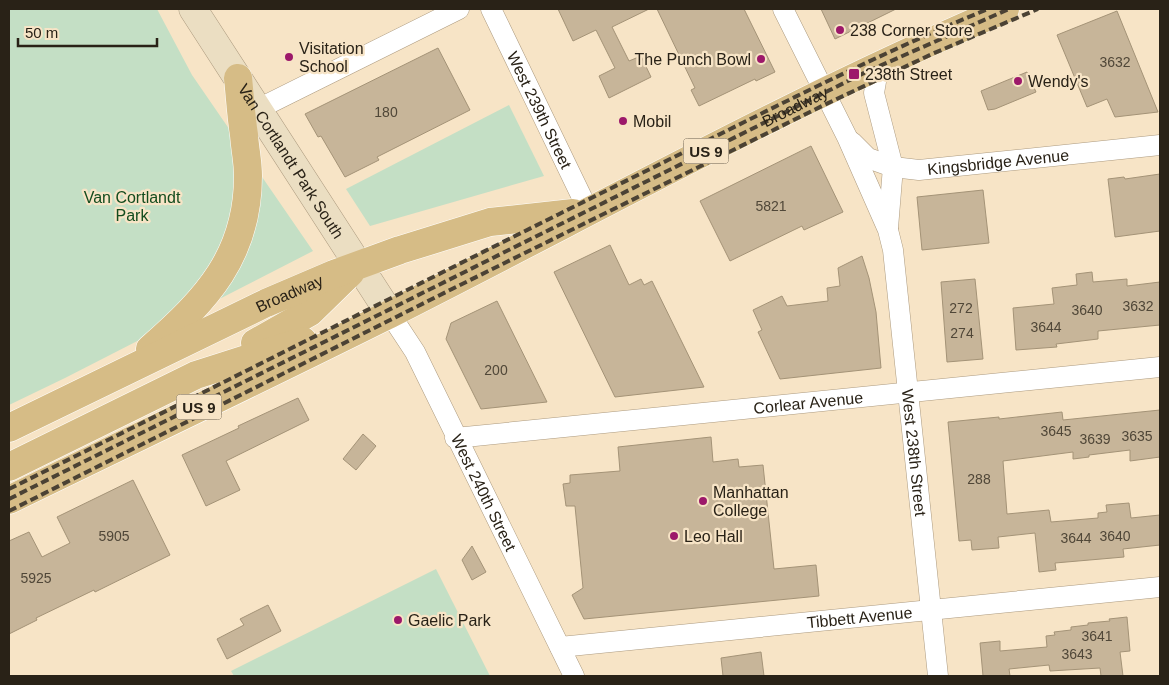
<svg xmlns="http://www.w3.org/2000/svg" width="1169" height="685" font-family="Arial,sans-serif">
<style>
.green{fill:#c4dfc5}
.building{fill:#c7b599;stroke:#a49377}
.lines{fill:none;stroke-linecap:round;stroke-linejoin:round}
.minor-casing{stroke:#ac9a7f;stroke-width:21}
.secondary-casing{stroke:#ac9a7f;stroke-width:29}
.primary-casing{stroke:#fff;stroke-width:29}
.minor{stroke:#fff;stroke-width:20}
.secondary{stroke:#ebdec2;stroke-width:28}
.primary{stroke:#d6bc86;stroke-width:28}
.rail{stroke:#4b4234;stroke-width:4;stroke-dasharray:8 4;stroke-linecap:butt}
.poi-dot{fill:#9c186a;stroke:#f7e4c6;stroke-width:2}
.labels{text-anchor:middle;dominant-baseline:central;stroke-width:4.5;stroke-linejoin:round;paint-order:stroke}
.number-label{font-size:14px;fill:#504738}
.shield{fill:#f7e4c6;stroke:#675c4c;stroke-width:1}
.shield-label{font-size:15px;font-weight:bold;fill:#292217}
.poi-label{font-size:16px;fill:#292217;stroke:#f7e4c6;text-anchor:start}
.street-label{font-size:16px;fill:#292217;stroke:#f7e4c6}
.park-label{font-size:16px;fill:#134c1e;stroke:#f7e4c6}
</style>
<rect width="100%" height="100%" fill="#f7e4c6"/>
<g class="green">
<path d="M 9,9 L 157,9 L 192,75 L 313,251 L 65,378 L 9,405 Z"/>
<path d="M 509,105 L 544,176 L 370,226 L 346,189 Z"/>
<path d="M 436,569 L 490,676 L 234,676 L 231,671 Z"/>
</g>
<g class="building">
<path d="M 558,9 L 649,9 L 612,27 L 629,61 L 641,56 L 651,77 L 609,98 L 599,76 L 615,68 L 596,30 L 573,41 Z"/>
<path d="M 657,9 L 744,9 L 775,72 L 756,81 L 755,79 L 699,106 L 691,90 L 695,88 Z"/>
<path d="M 821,9 L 896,9 L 835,39 Z"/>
<path d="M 1117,11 L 1158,112 L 1115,117 L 1107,99 L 1087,107 L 1057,35 Z"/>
<path d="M 438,48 L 470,110 L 377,157 L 379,160 L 345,177 L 321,136 L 318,137 L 305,114 Z"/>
<path d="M 1027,72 L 1036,92 L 995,109 L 988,110 L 981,91 Z"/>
<path d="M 811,146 L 843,212 L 804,230 L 802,226 L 730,261 L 700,201 Z"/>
<path d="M 1160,174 L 1160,231 L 1115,237 L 1108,179 L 1124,177 L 1125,179 Z"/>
<path d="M 983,190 L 989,243 L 922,250 L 917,197 Z"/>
<path d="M 610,245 L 629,285 L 641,279 L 644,285 L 652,281 L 704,387 L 615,397 L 554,272 Z"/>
<path d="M 862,256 L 869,278 L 876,312 L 881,368 L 780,379 L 758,332 L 762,330 L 753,310 L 782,296 L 787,306 L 828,301 L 827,288 L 840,286 L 838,268 Z"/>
<path d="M 1092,272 L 1093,282 L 1127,279 L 1127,286 L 1160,282 L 1160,325 L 1098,331 L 1098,339 L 1056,344 L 1057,347 L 1016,350 L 1013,308 L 1054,304 L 1052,288 L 1077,285 L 1076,274 Z"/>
<path d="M 975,279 L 983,359 L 947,362 L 941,282 Z"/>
<path d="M 497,301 L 547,402 L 481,409 L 446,339 L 451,323 Z"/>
<path d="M 298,398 L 309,420 L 226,461 L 240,490 L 206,506 L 182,455 L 239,428 L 238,426 Z"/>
<path d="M 1160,410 L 1160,457 L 1130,461 L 1130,450 L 1089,455 L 1089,457 L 1073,459 L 1073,452 L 1003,461 L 1007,514 L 1049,510 L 1051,522 L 1098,518 L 1098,513 L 1107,512 L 1106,505 L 1129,503 L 1131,518 L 1160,515 L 1160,545 L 1123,549 L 1124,557 L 1055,563 L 1056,570 L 1039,572 L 1035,533 L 998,537 L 999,548 L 972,550 L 971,540 L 959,541 L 948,422 L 999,417 L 999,419 L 1062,412 L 1063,420 Z"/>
<path d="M 363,434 L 376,446 L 356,470 L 343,459 Z"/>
<path d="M 711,437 L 713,462 L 738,459 L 739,467 L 763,465 L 774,569 L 816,565 L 819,596 L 584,619 L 572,595 L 583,588 L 575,506 L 566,506 L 563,484 L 570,483 L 570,475 L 620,471 L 618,447 Z"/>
<path d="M 133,480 L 170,555 L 95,592 L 94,590 L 36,618 L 37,620 L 9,634 L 9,541 L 29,532 L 42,557 L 70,543 L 57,517 Z"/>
<path d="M 472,546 L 486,572 L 472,580 L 462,560 Z"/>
<path d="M 268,605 L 281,631 L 227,659 L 217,639 L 244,625 L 240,619 Z"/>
<path d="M 1127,617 L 1130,651 L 1120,652 L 1123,676 L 1101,676 L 1100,668 L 1050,671 L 1049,665 L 1009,669 L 1010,676 L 983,676 L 980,643 L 1000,641 L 1000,651 L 1047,647 L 1046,636 L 1055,635 L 1054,632 L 1071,630 L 1071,627 L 1088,625 L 1088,623 L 1110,621 L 1109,619 Z"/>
<path d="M 761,652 L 764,676 L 723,676 L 721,658 Z"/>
</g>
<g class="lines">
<defs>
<g id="minor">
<path id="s1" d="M 491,9 L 589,212"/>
<path id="s2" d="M 783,9 L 847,137 L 888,230 L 893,250 L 938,676"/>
<path d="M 879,64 L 874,93 L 893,167 L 888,228"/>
<path d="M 258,109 L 459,9"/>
<path id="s3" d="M 852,142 L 868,158 L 893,167 L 919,170 L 1160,145"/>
<path id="s4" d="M 390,314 L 415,352 L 574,676"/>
<path id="s5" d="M 455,438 L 1160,367"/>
<path id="s6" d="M 560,647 L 1160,587"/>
</g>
<g id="secondary">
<path id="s7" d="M 193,9 L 390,314"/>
</g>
<g id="primary">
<path d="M 255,343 L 310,312 L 350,273"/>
<path d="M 150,349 C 206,300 248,256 248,176 C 248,162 245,149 244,135 C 241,116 240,97 238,78"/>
<path id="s8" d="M 9,428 L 266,303 L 334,274 L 400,250 L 490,222 L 573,213"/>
<path d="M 9,467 L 196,375 L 303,341"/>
<path id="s9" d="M 9,500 C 136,438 264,377 390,314 C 594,211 794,99 1005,9"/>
</g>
</defs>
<use href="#minor" class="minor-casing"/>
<use href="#secondary" class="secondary-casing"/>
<use href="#primary" class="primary-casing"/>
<use href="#minor" class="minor"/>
<use href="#secondary" class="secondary"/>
<use href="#primary" class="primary"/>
<g class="rail">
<path d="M 9,489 C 222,384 433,276 646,171 C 759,115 871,57 988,9"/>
<path d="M 9,499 L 866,72 L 1009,9"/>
<path d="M 9,511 L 454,288 L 824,105 L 932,54 L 1038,9"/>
</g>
</g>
<g class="poi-dot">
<circle cx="840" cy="30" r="5"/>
<circle cx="289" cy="57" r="5"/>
<circle cx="761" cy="59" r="5"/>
<rect x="848" y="68" width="12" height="12" rx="2.5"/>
<circle cx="1018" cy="81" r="5"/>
<circle cx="623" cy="121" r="5"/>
<circle cx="703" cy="501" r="5"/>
<circle cx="674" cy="536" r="5"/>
<circle cx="398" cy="620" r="5"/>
</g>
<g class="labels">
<g class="number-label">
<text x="1115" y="62">3632</text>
<text x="386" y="112">180</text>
<text x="771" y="206">5821</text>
<text x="1138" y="306">3632</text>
<text x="961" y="308">272</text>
<text x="1087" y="310">3640</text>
<text x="1046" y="327">3644</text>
<text x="962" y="333">274</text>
<text x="496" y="370">200</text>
<text x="1056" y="431">3645</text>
<text x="1137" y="436">3635</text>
<text x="1095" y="439">3639</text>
<text x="979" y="479">288</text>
<text x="114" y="536">5905</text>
<text x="1115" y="536">3640</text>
<text x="1076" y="538">3644</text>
<text x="36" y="578">5925</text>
<text x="1097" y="636">3641</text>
<text x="1077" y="654">3643</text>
</g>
<g class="shield">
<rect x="683.5" y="138.5" width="45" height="25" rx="4"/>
<rect x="176.5" y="394.5" width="45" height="25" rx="4"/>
</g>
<g class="shield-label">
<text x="706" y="151">US 9</text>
<text x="199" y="407">US 9</text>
</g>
<g class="poi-label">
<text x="850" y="30">238 Corner Store</text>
<text x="299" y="48">Visitation<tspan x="299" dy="18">School</tspan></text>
<text x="751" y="59" text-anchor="end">The Punch Bowl</text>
<text x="865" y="74">238th Street</text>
<text x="1028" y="81">Wendy's</text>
<text x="633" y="121">Mobil</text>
<text x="713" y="492">Manhattan<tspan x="713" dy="18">College</tspan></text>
<text x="684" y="536">Leo Hall</text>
<text x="408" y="620">Gaelic Park</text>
</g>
<g class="street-label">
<text stroke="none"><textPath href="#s9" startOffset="879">Broadway</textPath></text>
<text stroke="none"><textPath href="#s1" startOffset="112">West 239th Street</textPath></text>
<text stroke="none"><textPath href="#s7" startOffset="181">Van Cortlandt Park South</textPath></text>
<text stroke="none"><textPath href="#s3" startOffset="155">Kingsbridge Avenue</textPath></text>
<text stroke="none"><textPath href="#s8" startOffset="311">Broadway</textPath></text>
<text stroke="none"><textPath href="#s5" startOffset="355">Corlear Avenue</textPath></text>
<text stroke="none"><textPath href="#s2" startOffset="469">West 238th Street</textPath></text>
<text stroke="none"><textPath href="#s4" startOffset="202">West 240th Street</textPath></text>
<text stroke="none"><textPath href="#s6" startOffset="301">Tibbett Avenue</textPath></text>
</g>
<g class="park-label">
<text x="132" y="197">Van Cortlandt<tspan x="132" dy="18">Park</tspan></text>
</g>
</g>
<rect width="1169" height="685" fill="none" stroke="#292217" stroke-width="20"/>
<path d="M18 38v8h139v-8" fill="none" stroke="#292217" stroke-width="2.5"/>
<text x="25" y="38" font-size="15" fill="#292217" stroke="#f7e4c6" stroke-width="4" paint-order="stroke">50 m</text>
</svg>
